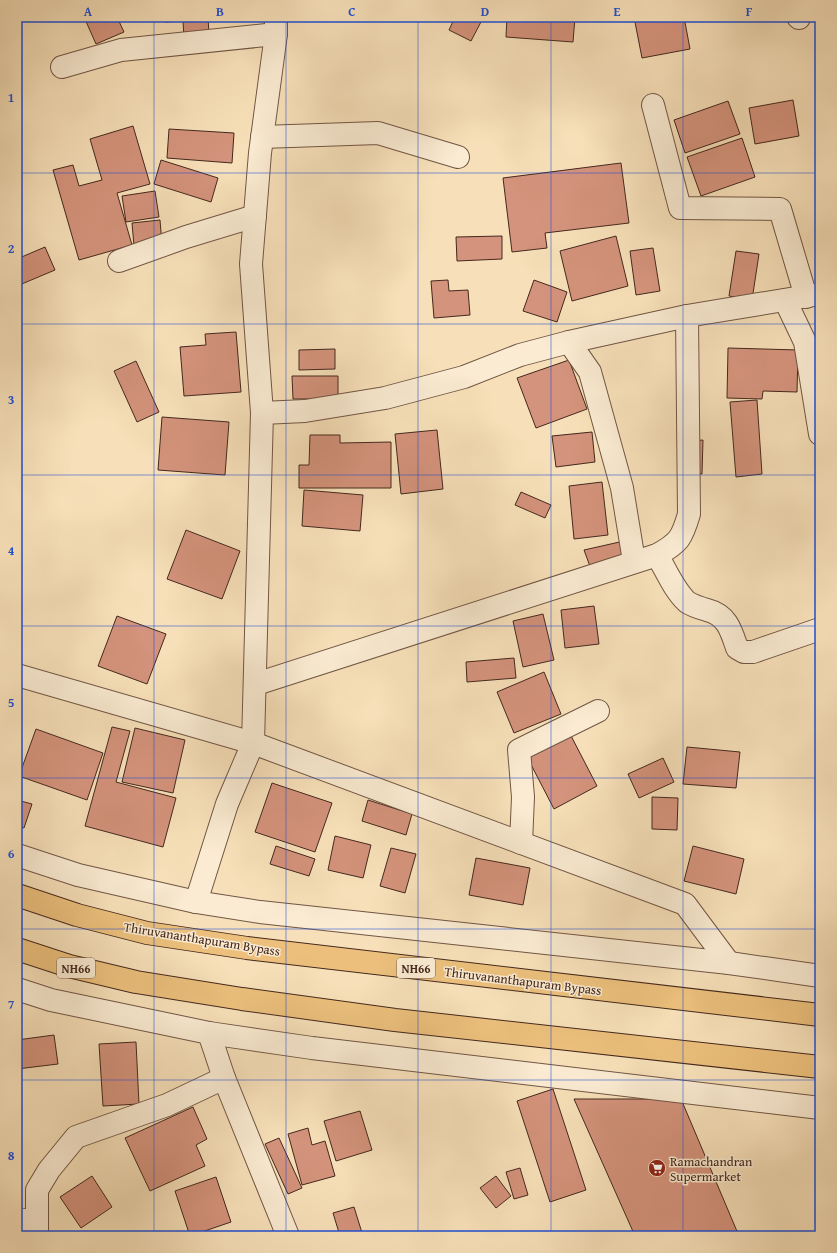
<svg xmlns="http://www.w3.org/2000/svg" width="837" height="1253" font-family="'Gentium Book Plus',serif">
<style>
.building{fill:#d4937c;stroke:#44281d}
.lines{fill:none;stroke-linecap:round;stroke-linejoin:round}
.minor-casing{stroke:#715644;stroke-width:24}
.tertiary-casing{stroke:#715644;stroke-width:24}
.trunk-casing{stroke:#44281d;stroke-width:24}
.minor{stroke:#faebd2;stroke-width:22}
.tertiary{stroke:#faebd2;stroke-width:22}
.trunk{stroke:#ecc07c;stroke-width:22}
.grid{fill:none;stroke:#1d4ed8;stroke-width:1;stroke-opacity:0.55}
.labels{text-anchor:middle;dominant-baseline:central;stroke-width:3;stroke-linejoin:round;paint-order:stroke}
.shield{fill:#faebd2;stroke:#7b6253;stroke-width:1}
.shield-label{font-size:12px;font-weight:bold;fill:#44281d}
.street-label{font-size:13px;fill:#44281d;stroke:#faebd2}
.poi-label{font-size:13px;fill:#44281d;stroke:#faebd2;text-anchor:start}
.neatline{fill:none;stroke:#1d4ed8;stroke-width:1.5}
.grid-label{font-size:13px;text-anchor:middle;font-weight:bold;fill:#1d4ed8}
</style>
<rect width="100%" height="100%" fill="#f7e0b9"/>
<filter id="stains"><feTurbulence type="fractalNoise" baseFrequency=".005" numOctaves="4"/><feColorMatrix values="0 0 0 0 .2 0 0 0 0 .09 0 0 0 0 .02 0 0 0 .5 -.17"/></filter>
<radialGradient id="worn" r=".72"><stop offset=".6" stop-color="#630" stop-opacity="0"/><stop offset="1" stop-color="#630" stop-opacity=".3"/></radialGradient>
<g class="building">
<path d="M 84,17 L 117,17 L 124,32 L 96,44 Z"/>
<path d="M 165,17 L 208,17 L 209,35 L 184,38 L 183,21 L 165,22 Z"/>
<path d="M 455,17 L 477,17 L 482,20 L 471,41 L 449,30 Z"/>
<path d="M 507,17 L 575,17 L 573,42 L 506,37 Z"/>
<path d="M 634,17 L 684,17 L 690,49 L 642,58 Z"/>
<path d="M 793,100 L 799,136 L 755,144 L 749,108 Z"/>
<path d="M 728,101 L 740,134 L 685,153 L 674,120 Z"/>
<path d="M 133,126 L 150,184 L 117,193 L 132,245 L 79,260 L 53,170 L 73,165 L 79,186 L 102,180 L 90,139 Z"/>
<path d="M 169,129 L 234,133 L 232,163 L 167,158 Z"/>
<path d="M 742,138 L 755,177 L 701,196 L 687,157 Z"/>
<path d="M 161,160 L 218,178 L 211,202 L 154,184 Z"/>
<path d="M 621,163 L 629,223 L 545,233 L 547,248 L 512,252 L 503,178 Z"/>
<path d="M 155,191 L 159,217 L 126,222 L 122,196 Z"/>
<path d="M 160,220 L 162,244 L 134,246 L 132,223 Z"/>
<path d="M 502,236 L 502,259 L 457,261 L 456,237 Z"/>
<path d="M 616,236 L 628,286 L 572,301 L 560,251 Z"/>
<path d="M 45,247 L 55,270 L 17,286 L 17,259 Z"/>
<path d="M 653,248 L 660,291 L 636,295 L 630,251 Z"/>
<path d="M 736,251 L 759,254 L 752,300 L 729,296 Z"/>
<path d="M 448,280 L 449,291 L 468,290 L 470,315 L 434,318 L 431,281 Z"/>
<path d="M 534,280 L 567,292 L 557,322 L 523,311 Z"/>
<path d="M 236,332 L 241,392 L 184,396 L 180,347 L 206,345 L 205,334 Z"/>
<path d="M 728,348 L 798,350 L 797,392 L 763,391 L 762,399 L 727,398 Z"/>
<path d="M 335,349 L 335,369 L 299,370 L 299,350 Z"/>
<path d="M 569,360 L 587,409 L 536,428 L 517,378 Z"/>
<path d="M 136,361 L 159,412 L 137,422 L 114,371 Z"/>
<path d="M 292,376 L 338,376 L 338,399 L 293,399 Z"/>
<path d="M 757,400 L 762,474 L 736,477 L 730,402 Z"/>
<path d="M 162,417 L 229,422 L 225,475 L 158,470 Z"/>
<path d="M 437,430 L 443,489 L 401,494 L 395,434 Z"/>
<path d="M 592,432 L 595,462 L 556,467 L 552,436 Z"/>
<path d="M 310,435 L 340,435 L 340,443 L 391,442 L 391,488 L 299,488 L 299,465 L 309,465 Z"/>
<path d="M 703,440 L 702,474 L 692,473 L 692,441 Z"/>
<path d="M 602,482 L 608,535 L 574,539 L 569,486 Z"/>
<path d="M 304,490 L 363,495 L 360,531 L 302,526 Z"/>
<path d="M 521,492 L 551,505 L 545,518 L 515,505 Z"/>
<path d="M 186,530 L 240,551 L 222,599 L 167,579 Z"/>
<path d="M 624,541 L 626,559 L 591,569 L 584,550 Z"/>
<path d="M 594,606 L 599,644 L 565,648 L 561,610 Z"/>
<path d="M 543,614 L 554,660 L 523,667 L 513,621 Z"/>
<path d="M 117,616 L 166,634 L 147,684 L 98,666 Z"/>
<path d="M 514,658 L 516,678 L 467,682 L 466,662 Z"/>
<path d="M 544,672 L 561,714 L 514,733 L 497,692 Z"/>
<path d="M 112,727 L 130,731 L 116,782 L 176,798 L 163,847 L 85,826 Z"/>
<path d="M 135,728 L 185,740 L 173,793 L 122,782 Z"/>
<path d="M 36,729 L 103,753 L 87,800 L 19,776 Z"/>
<path d="M 568,730 L 597,786 L 554,809 L 525,753 Z"/>
<path d="M 687,747 L 740,752 L 736,788 L 683,784 Z"/>
<path d="M 663,758 L 674,782 L 639,798 L 628,774 Z"/>
<path d="M 272,783 L 332,803 L 315,852 L 255,832 Z"/>
<path d="M 652,797 L 678,798 L 677,830 L 652,829 Z"/>
<path d="M 17,800 L 32,804 L 24,828 L 17,826 Z"/>
<path d="M 368,800 L 412,814 L 406,835 L 362,821 Z"/>
<path d="M 335,836 L 371,845 L 363,878 L 328,870 Z"/>
<path d="M 276,846 L 315,859 L 309,876 L 270,864 Z"/>
<path d="M 693,846 L 744,859 L 736,894 L 684,881 Z"/>
<path d="M 391,848 L 416,854 L 405,893 L 380,886 Z"/>
<path d="M 476,858 L 530,868 L 523,905 L 469,895 Z"/>
<path d="M 54,1035 L 58,1064 L 17,1069 L 17,1040 Z"/>
<path d="M 136,1042 L 139,1104 L 103,1106 L 99,1044 Z"/>
<path d="M 553,1089 L 586,1190 L 550,1202 L 517,1101 Z"/>
<path d="M 574,1099 L 681,1099 L 739,1236 L 635,1236 Z"/>
<path d="M 193,1107 L 207,1139 L 196,1145 L 205,1166 L 150,1191 L 125,1138 Z"/>
<path d="M 360,1111 L 372,1150 L 336,1161 L 324,1121 Z"/>
<path d="M 308,1128 L 312,1145 L 325,1141 L 335,1176 L 302,1185 L 288,1134 Z"/>
<path d="M 279,1138 L 302,1188 L 288,1194 L 265,1144 Z"/>
<path d="M 520,1168 L 528,1195 L 514,1199 L 506,1172 Z"/>
<path d="M 92,1176 L 112,1207 L 81,1228 L 60,1197 Z"/>
<path d="M 496,1176 L 511,1196 L 496,1208 L 480,1188 Z"/>
<path d="M 216,1177 L 231,1222 L 190,1236 L 175,1191 Z"/>
<path d="M 354,1207 L 363,1236 L 340,1236 L 333,1213 Z"/>
</g>
<g class="lines">
<defs>
<g id="minor">
<path d="M 798,17 L 799,18"/>
<path d="M 62,67 L 121,50 L 276,34"/>
<path d="M 653,105 L 680,208 L 780,209 L 806,297"/>
<path d="M 262,137 L 378,133 L 458,157"/>
<path d="M 119,261 L 186,237 L 255,216"/>
<path d="M 785,300 L 805,342 L 820,434"/>
<path d="M 569,342 L 590,372 L 622,488 L 634,561"/>
<path d="M 262,413 L 305,411 L 385,398 L 464,377 L 520,355 L 569,342 L 687,316 L 820,294"/>
<path d="M 657,555 C 666,570 674,590 687,602 C 693,606 700,608 707,610 C 727,615 731,630 737,648 L 744,652 L 753,652 L 820,629"/>
<path d="M 17,675 L 253,743 L 685,904 L 729,963"/>
<path d="M 256,684 L 657,555 C 679,543 682,538 689,514 L 687,316"/>
<path d="M 521,843 L 523,797 L 519,750 L 598,711"/>
<path d="M 196,902 L 227,804 L 253,743 L 262,413 L 251,264 L 260,153 L 276,34 L 276,17"/>
<path d="M 209,1033 L 224,1078 L 288,1236"/>
<path d="M 17,1219 L 37,1222"/>
<path d="M 37,1236 L 37,1190 L 49,1170 L 76,1137 L 167,1105 L 224,1078"/>
</g>
<g id="tertiary">
<path d="M 17,855 L 78,875 L 196,902 L 260,912 L 729,963 L 820,976"/>
<path d="M 17,989 L 51,1000 L 209,1033 L 312,1048 L 820,1108"/>
</g>
<g id="trunk">
<path d="M 17,895 L 77,915 L 147,933 L 247,948 L 820,1015"/>
<path d="M 17,949 L 69,966 L 136,982 L 242,999 L 395,1020 L 820,1067"/>
</g>
</defs>
<use href="#minor" class="minor-casing"/>
<use href="#tertiary" class="tertiary-casing"/>
<use href="#trunk" class="trunk-casing"/>
<use href="#minor" class="minor"/>
<use href="#tertiary" class="tertiary"/>
<use href="#trunk" class="trunk"/>
</g>
<path class="grid" d="M 154,17 L 154,1236M 286,17 L 286,1236M 418,17 L 418,1236M 551,17 L 551,1236M 683,17 L 683,1236M 17,173 L 820,173M 17,324 L 820,324M 17,475 L 820,475M 17,626 L 820,626M 17,778 L 820,778M 17,929 L 820,929M 17,1080 L 820,1080"/>
<defs>
<symbol id="supermarket-disc" viewBox="-11 -11 22 22"><circle r="9.5" fill="#8f2418" stroke="#faebd2"/><path d="M-6-5.5h2.5l.6 2H6L4.5 2H-2.5L-4.4-4H-6ZM-1.5 3.2a1.3 1.3 0 1 0 .1 0ZM3 3.2a1.3 1.3 0 1 0 .1 0Z" fill="#fff"/></symbol>
</defs>
<g fill-rule="evenodd">
<use href="#supermarket-disc" x="647" y="1158" width="20" height="20"/>
</g>
<g class="labels">
<g class="shield">
<rect x="57" y="958" width="38" height="20" rx="3"/>
<rect x="397" y="958" width="38" height="20" rx="3"/>
</g>
<g class="shield-label">
<text x="76" y="968">NH66</text>
<text x="416" y="968">NH66</text>
</g>
<g class="street-label">
<text transform="translate(202 939) rotate(9)">Thiruvananthapuram Bypass</text>
<text transform="translate(523 981) rotate(7)">Thiruvananthapuram Bypass</text>
</g>
<g class="poi-label">
<text x="670" y="1161">Ramachandran<tspan x="670" dy="15">Supermarket</tspan></text>
</g>
</g>
<rect width="837" height="1253" fill="none" stroke="#f7e0b9" stroke-width="44"/>
<rect x="22" y="22" width="793" height="1209" class="neatline"/>
<g class="grid-label">
<text x="88" y="16">A</text>
<text x="220" y="16">B</text>
<text x="352" y="16">C</text>
<text x="485" y="16">D</text>
<text x="617" y="16">E</text>
<text x="749" y="16">F</text>
<text x="11" y="102">1</text>
<text x="11" y="253">2</text>
<text x="11" y="404">3</text>
<text x="11" y="555">4</text>
<text x="11" y="707">5</text>
<text x="11" y="858">6</text>
<text x="11" y="1009">7</text>
<text x="11" y="1160">8</text>
</g>
<rect width="100%" height="100%" filter="url(#stains)"/>
<rect width="100%" height="100%" fill="url(#worn)"/>
</svg>
